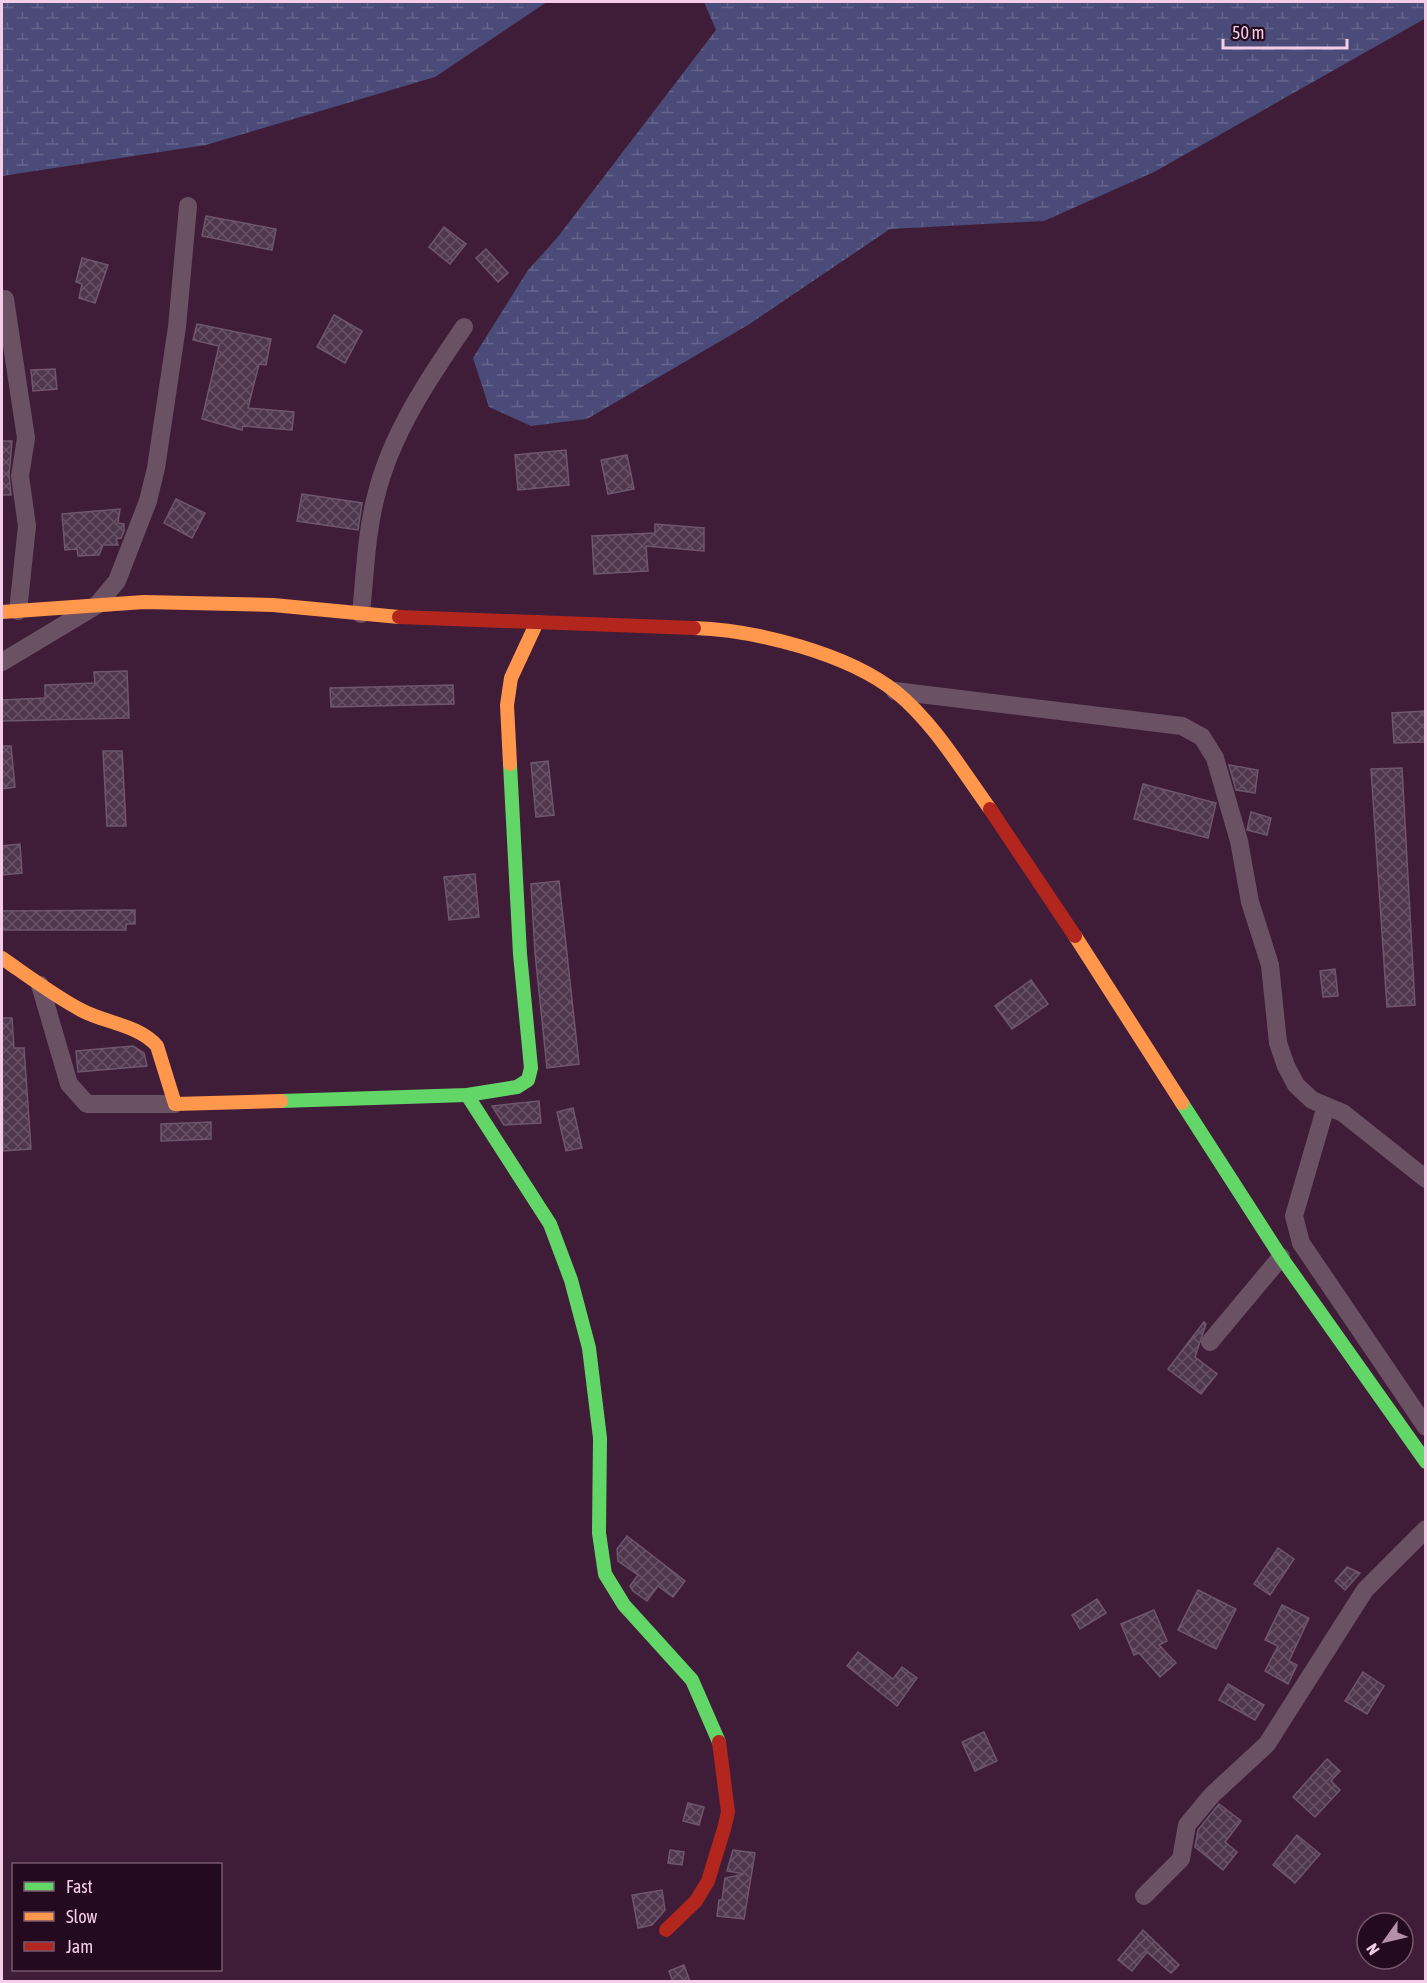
<svg xmlns="http://www.w3.org/2000/svg" width="1427" height="1983" font-family="'Asap Condensed',sans-serif">
<style>
.wetland{fill:url(#wetland-marsh)}
.building{fill:url(#building-cross-hatch);stroke:#6e566e;stroke-width:1.5}
.lines{fill:none;stroke-linecap:round;stroke-linejoin:round}
.street{stroke:#6a5264;stroke-width:18}
.fast{stroke:#63d668;stroke-width:14}
.slow{stroke:#ff974d;stroke-width:14}
.jam{stroke:#b3261e;stroke-width:14}
</style>
<defs>
<pattern id="wetland-marsh" width="20" height="14" patternUnits="userSpaceOnUse" patternTransform="scale(1.5)"><rect width="20" height="14" fill="#4a4b78"/><path d="M1 5h8M5 5V1M11 12h8M15 12V8" fill="none" stroke="#65648b"/></pattern>
<pattern id="building-cross-hatch" width="8" height="8" patternUnits="userSpaceOnUse" patternTransform="scale(1.5)"><rect width="8" height="8" fill="#4f374d"/><path d="M0 0l8 8M0 8l8-8" fill="none" stroke="#695367"/></pattern>
</defs>
<rect width="100%" height="100%" fill="#3f1d38"/>
<g class="wetland">
<path d="M 2,2 L 547,2 L 435,77 L 206,145 L 2,176 Z"/>
<path d="M 704,2 L 1425,2 L 1426,18 L 1154,172 L 1044,221 L 890,229 L 748,325 L 587,419 L 531,426 L 489,407 L 473,358 L 528,270 L 557,238 L 716,30 Z"/>
</g>
<g class="building">
<path d="M 206,216 L 276,229 L 272,250 L 202,236 Z"/>
<path d="M 444,227 L 466,244 L 450,264 L 429,247 Z"/>
<path d="M 486,249 L 508,273 L 498,282 L 476,258 Z"/>
<path d="M 82,258 L 108,265 L 95,303 L 79,298 L 82,284 L 76,282 Z"/>
<path d="M 334,315 L 362,331 L 345,363 L 317,347 Z"/>
<path d="M 197,324 L 271,339 L 266,365 L 259,364 L 248,408 L 294,412 L 292,430 L 243,426 L 242,430 L 202,419 L 219,346 L 193,340 Z"/>
<path d="M 55,369 L 57,389 L 33,391 L 31,370 Z"/>
<path d="M 2,441 L 12,441 L 9,475 L 11,495 L 2,495 Z"/>
<path d="M 566,450 L 569,485 L 518,490 L 515,455 Z"/>
<path d="M 627,455 L 634,489 L 608,494 L 601,460 Z"/>
<path d="M 302,494 L 362,503 L 358,530 L 297,521 Z"/>
<path d="M 176,499 L 205,513 L 192,538 L 164,523 Z"/>
<path d="M 120,509 L 118,523 L 124,524 L 124,531 L 121,538 L 116,539 L 118,545 L 103,545 L 99,555 L 78,556 L 77,549 L 65,550 L 62,514 Z"/>
<path d="M 655,524 L 704,528 L 704,551 L 646,546 L 648,571 L 594,574 L 592,536 L 655,533 Z"/>
<path d="M 127,671 L 129,718 L 2,721 L 2,700 L 45,698 L 45,685 L 95,683 L 94,672 Z"/>
<path d="M 453,685 L 454,704 L 331,707 L 330,688 Z"/>
<path d="M 1425,711 L 1425,742 L 1394,743 L 1392,713 Z"/>
<path d="M 2,746 L 11,746 L 15,787 L 2,789 Z"/>
<path d="M 103,751 L 122,751 L 126,826 L 107,826 Z"/>
<path d="M 548,761 L 554,815 L 536,817 L 531,763 Z"/>
<path d="M 1229,765 L 1258,770 L 1255,793 L 1236,790 Z"/>
<path d="M 1402,768 L 1415,1005 L 1387,1007 L 1371,769 Z"/>
<path d="M 1143,784 L 1216,803 L 1208,838 L 1134,819 Z"/>
<path d="M 1251,812 L 1271,818 L 1267,835 L 1247,830 Z"/>
<path d="M 20,844 L 22,873 L 2,875 L 2,846 Z"/>
<path d="M 475,874 L 479,917 L 449,920 L 444,877 Z"/>
<path d="M 559,881 L 579,1064 L 547,1068 L 535,953 L 531,884 Z"/>
<path d="M 135,910 L 135,924 L 126,924 L 126,930 L 2,930 L 2,911 Z"/>
<path d="M 1335,969 L 1338,996 L 1323,997 L 1320,971 Z"/>
<path d="M 1031,980 L 1048,1004 L 1012,1029 L 995,1006 Z"/>
<path d="M 2,1018 L 12,1018 L 14,1048 L 24,1048 L 31,1149 L 3,1151 Z"/>
<path d="M 133,1046 L 144,1053 L 147,1066 L 78,1072 L 76,1051 Z"/>
<path d="M 539,1101 L 541,1123 L 504,1125 L 492,1106 Z"/>
<path d="M 573,1108 L 582,1148 L 566,1151 L 557,1112 Z"/>
<path d="M 211,1122 L 211,1139 L 161,1141 L 161,1124 Z"/>
<path d="M 1204,1322 L 1206,1324 L 1195,1357 L 1217,1374 L 1201,1394 L 1168,1369 Z"/>
<path d="M 627,1536 L 685,1581 L 673,1597 L 658,1586 L 647,1601 L 633,1591 L 630,1586 L 638,1575 L 618,1561 L 617,1549 Z"/>
<path d="M 1278,1548 L 1294,1559 L 1270,1595 L 1254,1584 Z"/>
<path d="M 1347,1567 L 1360,1573 L 1345,1590 L 1335,1581 Z"/>
<path d="M 1198,1590 L 1236,1609 L 1216,1649 L 1178,1630 Z"/>
<path d="M 1097,1599 L 1106,1613 L 1080,1629 L 1072,1615 Z"/>
<path d="M 1282,1605 L 1309,1618 L 1289,1661 L 1297,1665 L 1288,1684 L 1265,1671 L 1278,1646 L 1265,1640 Z"/>
<path d="M 1154,1610 L 1167,1641 L 1159,1645 L 1176,1663 L 1160,1677 L 1139,1653 L 1134,1655 L 1121,1624 Z"/>
<path d="M 858,1652 L 893,1679 L 902,1667 L 917,1678 L 897,1706 L 847,1666 Z"/>
<path d="M 1363,1672 L 1384,1686 L 1367,1714 L 1345,1701 Z"/>
<path d="M 1228,1684 L 1264,1705 L 1255,1720 L 1219,1700 Z"/>
<path d="M 984,1732 L 997,1761 L 975,1771 L 962,1742 Z"/>
<path d="M 1327,1759 L 1340,1771 L 1331,1781 L 1340,1790 L 1315,1817 L 1293,1797 Z"/>
<path d="M 688,1803 L 704,1807 L 699,1825 L 683,1821 Z"/>
<path d="M 1219,1804 L 1241,1821 L 1225,1842 L 1237,1852 L 1223,1870 L 1195,1847 L 1198,1830 Z"/>
<path d="M 1297,1835 L 1320,1854 L 1295,1883 L 1273,1865 Z"/>
<path d="M 670,1850 L 684,1852 L 682,1865 L 668,1863 Z"/>
<path d="M 733,1850 L 755,1853 L 744,1919 L 717,1916 L 719,1900 L 722,1900 L 725,1878 L 744,1874 L 727,1871 Z"/>
<path d="M 662,1890 L 665,1910 L 652,1925 L 638,1928 L 632,1895 Z"/>
<path d="M 1143,1930 L 1179,1965 L 1171,1973 L 1147,1952 L 1132,1971 L 1118,1960 Z"/>
<path d="M 684,1965 L 690,1982 L 673,1982 L 669,1971 Z"/>
</g>
<g class="lines">
<g class="street">
<path d="M 5,299 L 26,438 L 20,476 L 27,526 L 18,611"/>
<path d="M 361,614 C 365,575 366,534 376,496 C 391,434 429,378 464,327"/>
<path d="M 2,662 L 97,605 L 117,581 L 148,501 L 156,468 L 177,327 L 188,206"/>
<path d="M 895,691 L 1182,726 L 1202,737 L 1215,758 L 1239,841 L 1250,902 L 1270,965 L 1278,1043 L 1286,1066 L 1296,1085 L 1312,1100 L 1343,1113 L 1426,1179"/>
<path d="M 40,985 L 69,1084 L 87,1104 L 175,1104"/>
<path d="M 1326,1106 L 1294,1216 L 1301,1243 L 1426,1427"/>
<path d="M 1210,1342 L 1281,1257"/>
<path d="M 1144,1896 L 1181,1859 L 1187,1825 L 1212,1795 L 1267,1744 L 1365,1590 L 1426,1529"/>
</g>
<g class="fast">
<path d="M 467,1095 L 550,1224 L 571,1280 L 589,1348 L 600,1438 L 599,1533 L 605,1574 L 624,1605 L 692,1680 L 719,1742"/>
<path d="M 281,1101 L 467,1095 L 517,1087 L 528,1080 L 531,1068 L 520,954 L 510,764"/>
<path d="M 1182,1103 L 1281,1257 L 1426,1462"/>
</g>
<g class="slow">
<path d="M 2,612 L 144,602 L 273,605 L 399,617"/>
<path d="M 694,628 C 755,630 847,653 896,692 C 934,723 961,769 990,809"/>
<path d="M 510,764 L 507,705 L 511,678 L 537,622"/>
<path d="M 1075,936 L 1182,1103"/>
<path d="M 2,958 C 28,976 53,995 81,1010 C 105,1023 139,1025 157,1046 L 175,1104 L 281,1101"/>
</g>
<g class="jam">
<path d="M 399,617 L 694,628"/>
<path d="M 990,809 L 1075,936"/>
<path d="M 666,1930 L 696,1901 L 708,1881 L 724,1829 L 728,1812 L 719,1742"/>
</g>
</g>
<rect width="1427" height="1983" fill="none" stroke="#f4cee8" stroke-width="6"/>
<rect x="12" y="1863" width="210" height="108" fill="#240a1e" stroke="#77586f" stroke-width="1.5"/>
<rect x="24" y="1882" width="30" height="9" fill="#63d668" stroke="#77586f" stroke-width="1.5"/>
<text x="66" y="1893" font-size="18" fill="#f4cee8">Fast</text>
<rect x="24" y="1912" width="30" height="9" fill="#ff974d" stroke="#77586f" stroke-width="1.5"/>
<text x="66" y="1923" font-size="18" fill="#f4cee8">Slow</text>
<rect x="24" y="1942" width="30" height="9" fill="#b3261e" stroke="#77586f" stroke-width="1.5"/>
<text x="66" y="1953" font-size="18" fill="#f4cee8">Jam</text>
<g transform="translate(1385 1941) rotate(236)"><circle r="28" fill="#240a1e" stroke="#77586f" stroke-width="1.5"/>
<path d="M0-4.5L10 22L0 15L-10 22Z" fill="#b590aa"/>
<text y="-9" font-size="16" font-weight="bold" text-anchor="middle" fill="#f4cee8">N</text>
</g>
<path d="M1223 39v9h124v-9" fill="none" stroke="#f4cee8" stroke-width="3"/>
<text x="1232" y="39" font-size="18" fill="#f4cee8" stroke="#240a1e" stroke-width="4.5" paint-order="stroke">50 m</text>
</svg>
